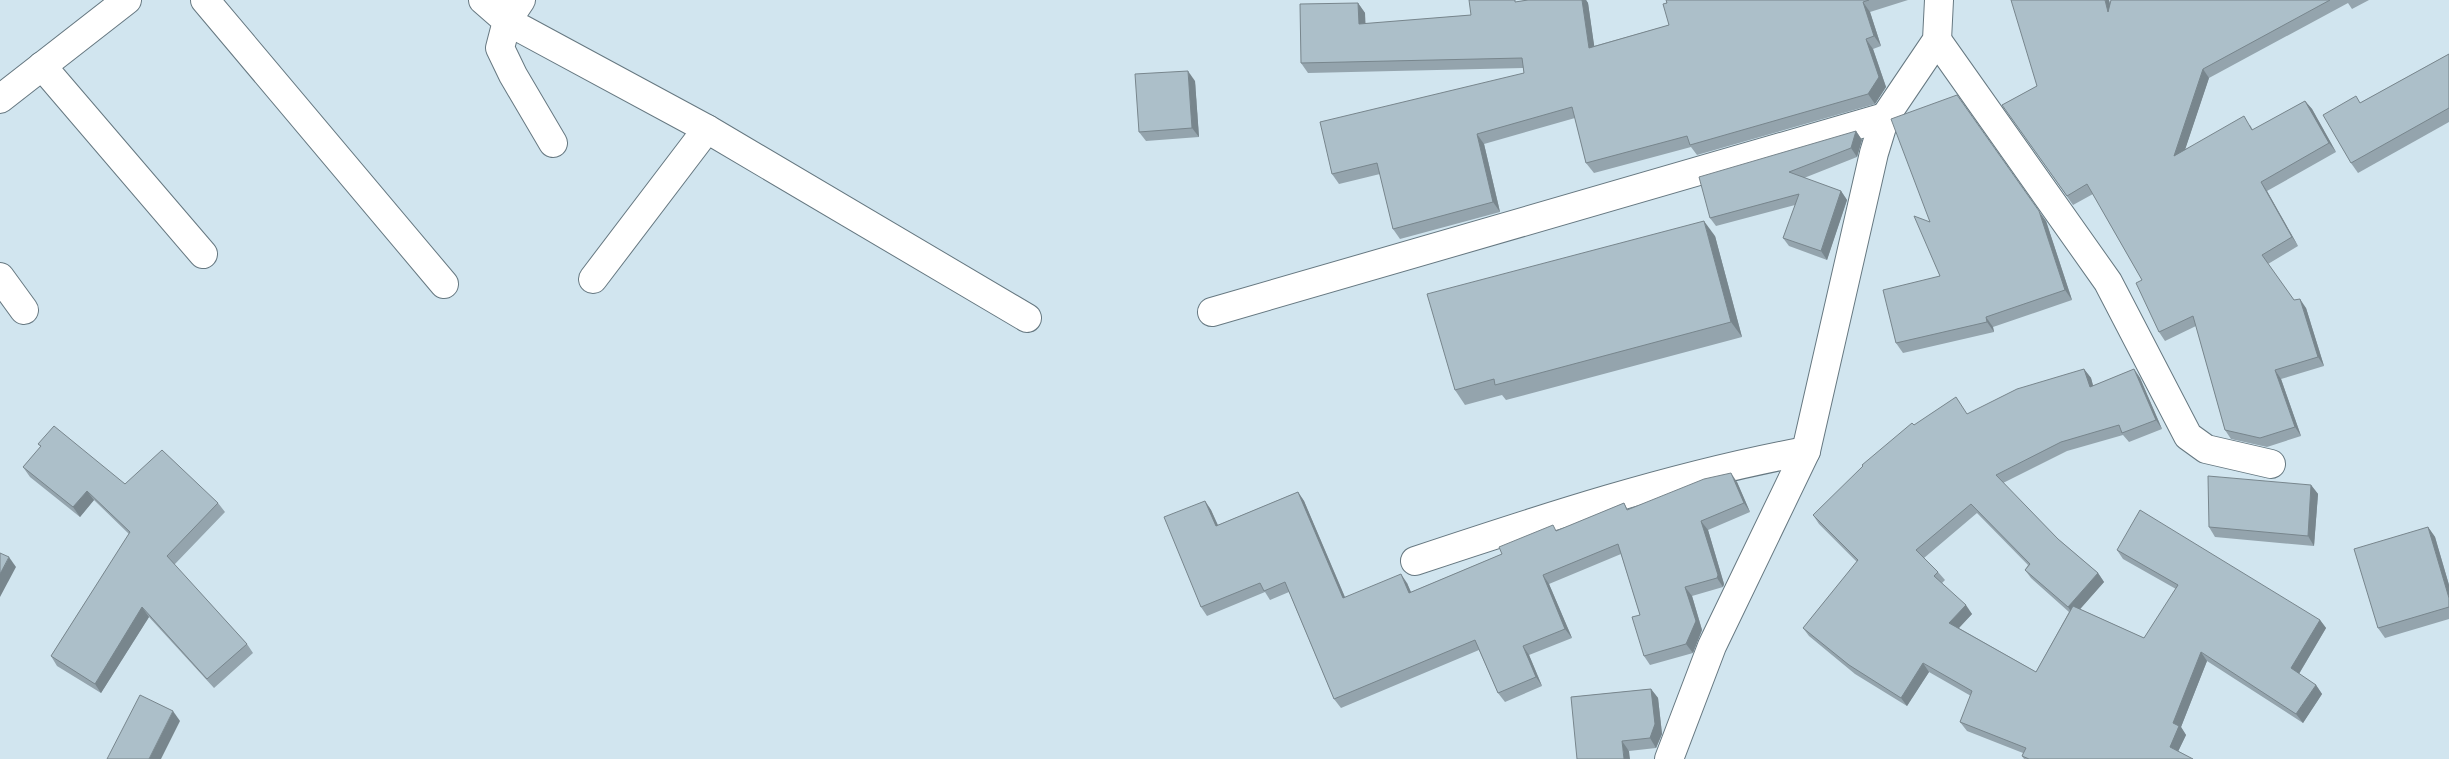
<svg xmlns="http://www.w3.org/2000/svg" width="2449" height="759" font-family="'Nunito Sans',sans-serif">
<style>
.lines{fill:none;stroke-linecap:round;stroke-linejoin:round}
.street-casing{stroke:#667881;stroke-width:30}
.secondary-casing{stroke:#667881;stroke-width:30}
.street{stroke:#fff;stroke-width:28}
.secondary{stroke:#fff;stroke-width:28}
.wall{fill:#94a4ad;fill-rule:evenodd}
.shaded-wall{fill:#78868d}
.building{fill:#acbfc9;stroke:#78868d}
</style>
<rect width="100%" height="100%" fill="#d1e5ef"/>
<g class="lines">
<defs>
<g id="street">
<path d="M 205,0 L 444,284"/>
<path d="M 483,0 L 507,21 L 500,48 L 513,75 L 553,143"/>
<path d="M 521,0 L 507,21 L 707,129 L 1027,318"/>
<path d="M 1937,40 L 2108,282 L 2188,436 L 2206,449 L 2271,464"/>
<path d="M 42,66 L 203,254"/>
<path d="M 0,99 L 127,0"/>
<path d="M 0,277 L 24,310"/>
<path d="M 593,279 L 707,129"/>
<path d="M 1212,312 L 1885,117"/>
<path d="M 1415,561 C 1544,518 1672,476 1806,451"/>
</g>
<path id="secondary" d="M 1669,759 L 1712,646 L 1806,451 L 1874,153 L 1885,117 L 1937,40 L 1939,0"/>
</defs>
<use href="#street" class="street-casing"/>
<use href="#secondary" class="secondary-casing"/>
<use href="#street" class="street"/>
<use href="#secondary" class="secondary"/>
</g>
<g class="wall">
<path d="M 1528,0 L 1586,0 L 1588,3 L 1594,46 L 1669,25 L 1666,0 L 1908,0 L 1870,12 L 1881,46 L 1873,49 L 1886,87 L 1875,104 L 1697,155 L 1691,147 L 1594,173 L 1586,163 L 1575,118 L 1484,144 L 1500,212 L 1400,239 L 1393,229 L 1380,174 L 1339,184 L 1332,174 L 1524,73 L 1523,68 L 1308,73 L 1301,63 L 1358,3 L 1365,13 L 1365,24 L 1471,15 L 1521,1 Z"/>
<path d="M 2109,0 L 2110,4 L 2111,0 L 2369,0 L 2352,9 L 2348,3 L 2209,78 L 2185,149 L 2250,125 L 2253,130 L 2305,101 L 2312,109 L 2336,152 L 2267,191 L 2298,246 L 2268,264 L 2294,300 L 2306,308 L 2324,366 L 2281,379 L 2301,436 L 2267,447 L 2231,439 L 2225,430 L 2196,326 L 2165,341 L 2159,332 L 2142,280 L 2093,194 L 2073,205 L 2002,105 L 2037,86 Z"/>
<path d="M 2449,54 L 2449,122 L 2358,173 L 2351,163 L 2360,103 Z"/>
<path d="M 1195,81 L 1199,137 L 1146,141 L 1139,132 Z"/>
<path d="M 1856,131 L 1862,140 L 1857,157 L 1804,178 L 1841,191 L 1847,200 L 1827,260 L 1789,246 L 1783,238 L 1795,205 L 1716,226 L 1710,218 Z"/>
<path d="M 2046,221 L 2072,300 L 1993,327 L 1994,332 L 1903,353 L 1896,343 L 1940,276 L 1930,222 Z"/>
<path d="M 1715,236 L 1742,337 L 1506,400 L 1502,395 L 1465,405 L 1455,390 Z"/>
<path d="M 2084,369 L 2091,378 L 2093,386 L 2134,369 L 2140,378 L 2162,429 L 2129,442 L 2123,435 L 2067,451 L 2003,483 L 2058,539 L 2098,573 L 2104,582 L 2080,609 L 2144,638 L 2176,589 L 2123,559 L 2117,550 L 2320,620 L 2326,628 L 2299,674 L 2316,685 L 2322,694 L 2303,723 L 2207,661 L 2181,727 L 2186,735 L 2178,751 L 2193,759 L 2024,759 L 2022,756 L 2023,753 L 1967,731 L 1960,722 L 1971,696 L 1929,672 L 1907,706 L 1855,674 L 1809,636 L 1803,628 L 1857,562 L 1819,524 L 1813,515 L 1914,425 L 1967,414 ZM 1977,513 L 2028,565 L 2025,570 L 2031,578 L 2069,612 L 2036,672 L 1959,628 L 1972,614 L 1942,583 L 1945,580 L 1938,572 L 1924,558 Z"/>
<path d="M 38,444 L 125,484 L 218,503 L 225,512 L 174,565 L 247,644 L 253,653 L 214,688 L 149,617 L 101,693 L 57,666 L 51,656 L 129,534 L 94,500 L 80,517 L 30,477 L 23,467 L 41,447 Z"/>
<path d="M 1737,482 L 1750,512 L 1708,530 L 1724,584 L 1723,587 L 1692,596 L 1702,630 L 1693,653 L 1650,665 L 1644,656 L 1640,615 L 1621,554 L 1549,584 L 1572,638 L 1529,655 L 1542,686 L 1505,702 L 1498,693 L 1479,650 L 1341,708 L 1334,699 L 1289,592 L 1270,600 L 1265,592 L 1207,616 L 1201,607 L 1205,501 L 1211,510 L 1218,525 L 1298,492 L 1304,501 L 1345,597 L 1407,583 L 1411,592 L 1624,503 L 1628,510 Z"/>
<path d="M 2311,485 L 2318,494 L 2314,546 L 2215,537 L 2209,527 Z"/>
<path d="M 2428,527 L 2435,537 L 2449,585 L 2449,619 L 2385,638 L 2378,628 Z"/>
<path d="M 1651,689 L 1658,698 L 1662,734 L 1656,748 L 1629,751 L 1571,697 Z"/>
</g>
<g class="shaded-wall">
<path d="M 1582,0 L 1586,0 L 1588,3 L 1596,58 L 1589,48 Z"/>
<path d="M 2105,0 L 2109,0 L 2114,21 L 2108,12 Z"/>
<path d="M 1863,2 L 1870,12 L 1881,46 L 1874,36 Z"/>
<path d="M 1358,3 L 1365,13 L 1366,34 L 1359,24 Z"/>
<path d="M 1866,39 L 1873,49 L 1886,87 L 1875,104 L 1868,94 Z"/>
<path d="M 2203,69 L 2209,78 L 2180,165 L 2174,156 Z"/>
<path d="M 1188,71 L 1195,81 L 1199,137 L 1192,128 Z"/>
<path d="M 2305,101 L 2312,109 L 2336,152 L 2329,143 Z"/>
<path d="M 1856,131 L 1862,140 L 1857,157 L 1851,148 Z"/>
<path d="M 1477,134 L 1484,144 L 1500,212 L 1493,202 Z"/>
<path d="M 2261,182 L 2267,191 L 2298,246 L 2292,237 Z"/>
<path d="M 1841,191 L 1847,200 L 1827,260 L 1821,251 Z"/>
<path d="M 2039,211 L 2046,221 L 2072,300 L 2065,290 Z"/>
<path d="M 1704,221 L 1715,236 L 1742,337 L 1731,322 Z"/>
<path d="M 2300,299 L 2306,308 L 2324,366 L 2318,357 Z"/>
<path d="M 1986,317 L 1993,327 L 1994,332 L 1987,322 Z"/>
<path d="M 2084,369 L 2091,378 L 2096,396 L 2090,387 Z"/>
<path d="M 2134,369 L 2140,378 L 2162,429 L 2156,420 Z"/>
<path d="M 2275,370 L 2281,379 L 2301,436 L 2295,427 Z"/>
<path d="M 1731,473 L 1737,482 L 1750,512 L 1744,503 Z"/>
<path d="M 2311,485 L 2318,494 L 2314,546 L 2308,536 Z"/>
<path d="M 87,491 L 94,500 L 80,517 L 73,507 Z"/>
<path d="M 1298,492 L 1304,501 L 1349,607 L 1343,598 Z"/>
<path d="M 1205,501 L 1211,510 L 1222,535 L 1216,526 Z"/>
<path d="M 1701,521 L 1708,530 L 1724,584 L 1723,587 L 1717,578 Z"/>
<path d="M 2428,527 L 2435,537 L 2449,585 L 2449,598 Z"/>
<path d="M 9,557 L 16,567 L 0,597 L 0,574 Z"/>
<path d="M 2098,573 L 2104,582 L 2074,616 L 2068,607 Z"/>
<path d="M 1401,574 L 1407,583 L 1415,602 L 1409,593 Z"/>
<path d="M 1543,575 L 1549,584 L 1572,638 L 1565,629 Z"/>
<path d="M 1685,587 L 1692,596 L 1702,630 L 1693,653 L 1686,644 Z"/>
<path d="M 1966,605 L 1972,614 L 1955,632 L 1949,623 Z"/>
<path d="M 142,607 L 149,617 L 101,693 L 95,684 Z"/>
<path d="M 2320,620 L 2326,628 L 2297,677 L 2291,668 Z"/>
<path d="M 1523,646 L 1529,655 L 1542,686 L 1536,677 Z"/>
<path d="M 2201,652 L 2207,661 L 2181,727 L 2186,735 L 2176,756 L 2170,747 L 2173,723 Z"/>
<path d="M 1923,663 L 1929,672 L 1907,706 L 1901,698 Z"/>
<path d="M 2316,685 L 2322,694 L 2303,723 L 2296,714 Z"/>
<path d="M 1651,689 L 1658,698 L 1662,734 L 1656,748 L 1650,738 Z"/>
<path d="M 173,711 L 180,721 L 161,759 L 149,759 Z"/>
<path d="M 1622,741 L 1629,751 L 1630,759 L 1624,759 Z"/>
</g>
<g class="building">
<path d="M 1469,0 L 1515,0 L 1515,2 L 1528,0 L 1582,0 L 1589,48 L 1669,25 L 1663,4 L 1667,3 L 1666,0 L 1869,0 L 1863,2 L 1874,36 L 1866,39 L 1879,77 L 1868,94 L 1690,145 L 1687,136 L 1586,163 L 1572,107 L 1477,134 L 1493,202 L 1393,229 L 1377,163 L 1332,174 L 1320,122 L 1524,73 L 1522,58 L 1301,63 L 1300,4 L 1358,3 L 1359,24 L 1471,15 Z"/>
<path d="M 2011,0 L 2105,0 L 2108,12 L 2111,0 L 2330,0 L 2203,69 L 2174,156 L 2244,116 L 2252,130 L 2305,101 L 2329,143 L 2261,182 L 2292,237 L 2262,255 L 2294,300 L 2300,299 L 2318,357 L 2275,370 L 2295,427 L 2260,438 L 2225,430 L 2193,316 L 2159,332 L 2136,283 L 2142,280 L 2087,184 L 2067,196 L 2002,105 L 2037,86 Z"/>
<path d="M 2449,54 L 2449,108 L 2351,163 L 2323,115 L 2356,96 L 2360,103 Z"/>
<path d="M 1188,71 L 1192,128 L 1139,132 L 1135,74 Z"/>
<path d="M 1957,95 L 2039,211 L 2065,290 L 1986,317 L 1987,322 L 1896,343 L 1883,290 L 1940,276 L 1914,216 L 1930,222 L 1891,119 Z"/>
<path d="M 1856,131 L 1851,148 L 1789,172 L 1841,191 L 1821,251 L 1783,238 L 1799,194 L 1710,218 L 1699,177 Z"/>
<path d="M 1704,221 L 1731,322 L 1495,385 L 1494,379 L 1455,390 L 1427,294 Z"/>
<path d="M 2084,369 L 2090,387 L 2134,369 L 2156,420 L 2122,433 L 2119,425 L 2061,442 L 1996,475 L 2058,539 L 2098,573 L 2068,607 L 2025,570 L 2030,564 L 1971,504 L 1916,550 L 1938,572 L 1934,576 L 1966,605 L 1949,623 L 2036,672 L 2073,606 L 2144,638 L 2178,585 L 2117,550 L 2140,510 L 2320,620 L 2291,668 L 2316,685 L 2296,714 L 2201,652 L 2173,723 L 2179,726 L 2170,747 L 2193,759 L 2029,759 L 2022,756 L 2026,748 L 1960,722 L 1972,691 L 1923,663 L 1901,698 L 1849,665 L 1803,628 L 1858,560 L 1813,515 L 1863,466 L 1862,465 L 1912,423 L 1914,425 L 1956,397 L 1967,414 L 2017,389 Z"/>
<path d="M 54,426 L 125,484 L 162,450 L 218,503 L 167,556 L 247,644 L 207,679 L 142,607 L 95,684 L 51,656 L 130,532 L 87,491 L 73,507 L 23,467 L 41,446 L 38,444 Z"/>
<path d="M 1731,473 L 1744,503 L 1701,521 L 1718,575 L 1717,578 L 1685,587 L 1696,621 L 1686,644 L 1644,656 L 1632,617 L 1640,615 L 1618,544 L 1543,575 L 1565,629 L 1523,646 L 1536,677 L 1498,693 L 1475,640 L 1334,699 L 1285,582 L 1264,591 L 1260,583 L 1201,607 L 1164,517 L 1205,501 L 1216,526 L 1298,492 L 1343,598 L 1401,574 L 1409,593 L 1502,554 L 1499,547 L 1553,525 L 1556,531 L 1624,503 L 1627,510 L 1704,479 Z"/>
<path d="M 2208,476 L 2311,485 L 2308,536 L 2209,527 Z"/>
<path d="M 2428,527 L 2449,598 L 2449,607 L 2378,628 L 2354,549 Z"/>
<path d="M 0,553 L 9,557 L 0,574 Z"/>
<path d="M 1651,689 L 1655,724 L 1650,738 L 1622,741 L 1624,759 L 1577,759 L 1571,697 Z"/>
<path d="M 140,695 L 173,711 L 149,759 L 107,759 Z"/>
</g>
</svg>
